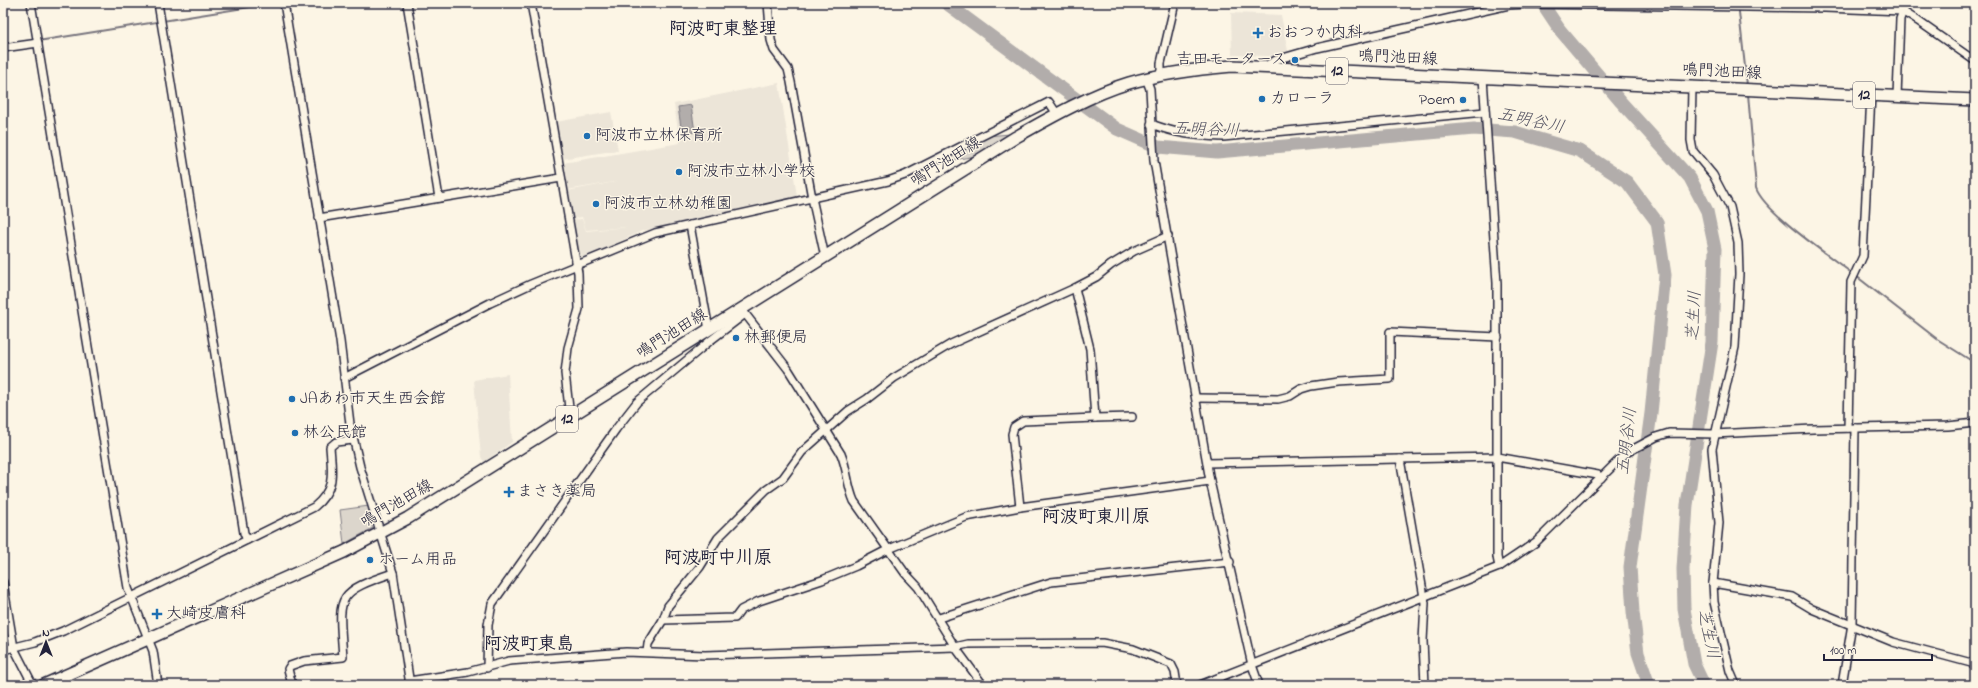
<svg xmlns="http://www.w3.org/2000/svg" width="1978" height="688" font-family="'Indie Flower','Klee One',sans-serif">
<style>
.built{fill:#ece5d8}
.green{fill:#dcd6cc;stroke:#7f7c84}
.water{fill:#b2adab;stroke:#78757e}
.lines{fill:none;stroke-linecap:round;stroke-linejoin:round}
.stream{stroke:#78757e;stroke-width:2}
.river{stroke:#b2adab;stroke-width:13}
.street-casing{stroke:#22223b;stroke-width:10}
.primary-casing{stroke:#22223b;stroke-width:14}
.street{stroke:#fcf5e5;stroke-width:7}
.primary{stroke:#fcf5e5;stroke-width:11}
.poi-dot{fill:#1f6fb2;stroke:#fcf5e5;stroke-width:1.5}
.labels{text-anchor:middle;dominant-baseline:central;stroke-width:3;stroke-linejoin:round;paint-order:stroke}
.shield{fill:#fcf5e5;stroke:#63616e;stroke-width:1}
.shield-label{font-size:15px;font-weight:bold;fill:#22223b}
.poi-label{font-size:16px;fill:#22223b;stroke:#fcf5e5;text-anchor:start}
.street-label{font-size:16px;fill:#22223b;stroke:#fcf5e5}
.water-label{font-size:17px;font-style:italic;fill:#545362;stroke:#fcf5e5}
.quarter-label{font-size:18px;font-weight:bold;fill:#22223b;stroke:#fcf5e5}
</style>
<rect width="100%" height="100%" fill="#fcf5e5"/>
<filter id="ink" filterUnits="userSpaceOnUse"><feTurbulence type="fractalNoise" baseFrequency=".025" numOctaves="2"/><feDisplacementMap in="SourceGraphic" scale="8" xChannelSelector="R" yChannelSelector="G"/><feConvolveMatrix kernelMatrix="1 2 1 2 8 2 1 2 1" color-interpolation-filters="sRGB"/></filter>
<g filter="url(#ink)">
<g class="built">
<path d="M 1231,13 L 1281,15 L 1288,51 L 1269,56 L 1232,55 Z"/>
<path d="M 779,83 L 797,196 L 642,231 L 585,258 L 578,254 L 571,220 L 582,219 L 586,231 L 627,227 L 586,230 L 582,217 L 572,219 L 567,191 L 620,181 L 567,190 L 563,163 L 680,143 L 674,104 Z"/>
<path d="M 611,112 L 618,150 L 562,159 L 556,122 Z"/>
<path d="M 508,374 L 512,442 L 484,462 L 481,457 L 474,380 Z"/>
</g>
<g class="green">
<path d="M 1010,134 L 976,156 L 936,163 L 987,136 Z"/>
<path d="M 369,506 L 374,522 L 373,528 L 344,544 L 340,510 Z"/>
</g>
<path class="water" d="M 691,105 L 695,132 L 682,134 L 678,107 Z"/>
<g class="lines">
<g class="stream">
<path d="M 1738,3 L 1747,85"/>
<path d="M 38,41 L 275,3"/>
<path d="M 1748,94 L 1756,188 C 1764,212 1831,257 1853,274"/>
<path d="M 1856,276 L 1937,339 L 1975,363"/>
</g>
<g class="river">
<path d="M 946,3 L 1117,129 L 1158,147 L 1217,152 L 1474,129 L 1515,132 L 1580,151 L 1627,182 L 1657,222 L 1665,275 L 1651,413 L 1630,567 L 1633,612 L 1638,653 L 1649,685"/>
<path d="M 1542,3 L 1560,30 L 1621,102 L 1690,178 L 1707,211 L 1715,249 L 1712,342 L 1687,505 L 1683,569 L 1684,609 L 1694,664 L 1704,685"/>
</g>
<defs>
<g id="street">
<path d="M 31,3 L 128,588 L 153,651 L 158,685"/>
<path d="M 158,3 L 244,533 L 247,540"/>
<path d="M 284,3 L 340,341 L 350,424 L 360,467 L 393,573 L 410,685"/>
<path d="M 407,3 L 439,198"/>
<path d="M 531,3 L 578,273 L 579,309 L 568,348 L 565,373 L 570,417"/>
<path d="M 768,3 L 771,40 L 774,50 L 788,69 L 791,82 L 812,198 L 825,257"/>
<path d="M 3,48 L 38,43"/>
<path d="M 1265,66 L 1276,60 L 1317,48 L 1509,5 L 1528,4 L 1825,8 L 1902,11 L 1918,21 L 1975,61"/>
<path d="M 1161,75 L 1161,63 L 1175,3"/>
<path d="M 1146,78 L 1150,89 L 1154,161 L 1210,481 L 1252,665 L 1259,685"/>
<path d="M 1483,78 L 1497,283 L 1497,557 L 1499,567"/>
<path d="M 1692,86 L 1691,140 L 1693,151 L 1713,175 L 1730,207 L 1738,243 L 1739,274 L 1735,347 L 1712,449 L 1719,523 L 1713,583 L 1714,602 L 1730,671 L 1736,685"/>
<path d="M 1897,96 L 1900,19 L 1906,3"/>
<path d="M 1151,124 C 1178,134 1194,136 1223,137 L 1485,112"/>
<path d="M 319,218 L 561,178"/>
<path d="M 690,225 L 709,330"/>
<path d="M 1075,288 L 1090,349 L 1095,418 L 1132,417"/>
<path d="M 743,311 L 788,369 L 841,454 C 848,471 847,485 854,501 L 905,573 L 918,587 L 955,647 L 983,685"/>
<path d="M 344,378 L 490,303 L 531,284 L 655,233 L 888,181 L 905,175 L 1049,102 L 1057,114"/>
<path d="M 1196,398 L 1278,399 L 1290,396 L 1301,389 L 1311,386 L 1338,382 L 1390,379 L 1390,332 L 1498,337"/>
<path d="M 1848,428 L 1851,282 L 1863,256 L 1871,95"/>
<path d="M 1400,459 L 1425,603 L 1423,641 L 1425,685"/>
<path d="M 1207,463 L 1497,457 L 1598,475 L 1601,478"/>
<path d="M 1020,507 L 1012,434 L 1014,427 L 1023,421 L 1095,418"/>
<path d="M 3,582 L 14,648 L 33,685"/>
<path d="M 1713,583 L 1792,597 L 1812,609 L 1893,642 L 1975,664"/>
<path d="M 939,618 L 1051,582 L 1230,562"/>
<path d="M 663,620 L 735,618 L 741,610 L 759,601 L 822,580 L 856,566 L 889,549 L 966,517 L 1020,507 L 1210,481"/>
<path d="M 3,650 L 35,642 L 63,631 L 314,507 C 336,489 332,473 330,447 L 336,442 L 353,440"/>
<path d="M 647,652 L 648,644 L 663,620 L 668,606 L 700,567 L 718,538 L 766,490 L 783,478 L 802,452 L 848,411 L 867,399 L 894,378 L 951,344 L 1075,288 L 1096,277 L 1111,265 L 1134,251 L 1168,236"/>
<path d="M 487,668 L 488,625 L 492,604 L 616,429 L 637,402 L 711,340 L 745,314"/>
<path d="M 409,681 L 468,672 L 509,661 L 626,652 L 705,655 L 955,647 L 968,644 L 1102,643 L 1133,649 L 1171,664 L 1175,672 L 1177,685"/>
<path d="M 292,685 L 288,669 L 290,666 L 304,661 L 343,657 C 339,597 333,593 393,573"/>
<path d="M 1200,685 L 1499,567 L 1536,542 L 1626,453 L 1656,437 L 1669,433 L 1714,434 L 1813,429 L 1948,426 L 1975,423"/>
<path d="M 1842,685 L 1852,624 L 1855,428"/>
</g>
<path id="primary" d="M 44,685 L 344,552 L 408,518 L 1016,137 C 1051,117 1092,94 1129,83 C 1163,73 1197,69 1232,66 L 1975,100"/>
</defs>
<use href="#street" class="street-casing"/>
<use href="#primary" class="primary-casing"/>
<use href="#street" class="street"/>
<use href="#primary" class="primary"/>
</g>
</g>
<g class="poi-dot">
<path d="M1256 27h4v4h4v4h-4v4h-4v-4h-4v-4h4z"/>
<circle cx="1295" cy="60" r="4"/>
<circle cx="1262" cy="99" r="4"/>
<circle cx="1463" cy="100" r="4"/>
<circle cx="587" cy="136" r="4"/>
<circle cx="679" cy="172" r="4"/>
<circle cx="596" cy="204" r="4"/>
<circle cx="736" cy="338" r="4"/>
<circle cx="292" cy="399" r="4"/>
<circle cx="295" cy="433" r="4"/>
<path d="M507 486h4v4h4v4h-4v4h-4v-4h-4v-4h4z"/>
<circle cx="370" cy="560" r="4"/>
<path d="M155 608h4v4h4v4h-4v4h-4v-4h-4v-4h4z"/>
</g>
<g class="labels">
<g class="shield">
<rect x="1326" y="58" width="22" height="26" rx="3"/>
<rect x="1853" y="82" width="22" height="26" rx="3"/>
<rect x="556" y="406" width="22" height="26" rx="3"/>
</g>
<g class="shield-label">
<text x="1337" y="71">12</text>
<text x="1864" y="95">12</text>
<text x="567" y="419">12</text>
</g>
<g class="poi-label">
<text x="1267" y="33">おおつか内科</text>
<text x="1287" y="60" text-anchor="end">吉田モータース</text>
<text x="1270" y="99">カローラ</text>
<text x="1455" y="100" text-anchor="end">Poem</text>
<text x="595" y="136">阿波市立林保育所</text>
<text x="687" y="172">阿波市立林小学校</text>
<text x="604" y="204">阿波市立林幼稚園</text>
<text x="744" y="338">林郵便局</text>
<text x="300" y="399">JAあわ市天生西会館</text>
<text x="303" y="433">林公民館</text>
<text x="517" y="492">まさき薬局</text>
<text x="378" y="560">ホーム用品</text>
<text x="166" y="614">大崎皮膚科</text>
</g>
<g class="street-label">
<text transform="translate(1398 58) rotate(3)">鳴門池田線</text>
<text transform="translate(1722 72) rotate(3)">鳴門池田線</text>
<text transform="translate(946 162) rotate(-32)">鳴門池田線</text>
<text transform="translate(672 334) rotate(-32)">鳴門池田線</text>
<text transform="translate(397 504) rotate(-30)">鳴門池田線</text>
</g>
<g class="water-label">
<text transform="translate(1531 121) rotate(12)">五明谷川</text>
<text transform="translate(1206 130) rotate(2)">五明谷川</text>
<text transform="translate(1694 316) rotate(-87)">芝生川</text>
<text transform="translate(1627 441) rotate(-83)">五明谷川</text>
<text transform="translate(1708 634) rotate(78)">芝生川</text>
</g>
<g class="quarter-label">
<text x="723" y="30">阿波町東整理</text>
<text x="1096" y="518">阿波町東川原</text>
<text x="718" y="559">阿波町中川原</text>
<text x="529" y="645">阿波町東島</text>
</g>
</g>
<rect width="1978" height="688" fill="none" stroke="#fcf5e5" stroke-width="16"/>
<rect x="8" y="8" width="1962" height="672" fill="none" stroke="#22223b" stroke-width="1.5" filter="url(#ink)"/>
<g transform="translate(46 642)" stroke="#fcf5e5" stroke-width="3" paint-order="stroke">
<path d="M0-3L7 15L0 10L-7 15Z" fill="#22223b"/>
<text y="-6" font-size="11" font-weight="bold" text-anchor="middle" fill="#22223b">N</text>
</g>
<path d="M1824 654v6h108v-6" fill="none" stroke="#22223b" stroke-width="2"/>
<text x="1830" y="654" font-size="12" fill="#22223b" stroke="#fcf5e5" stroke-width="3" paint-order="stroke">100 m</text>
</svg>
